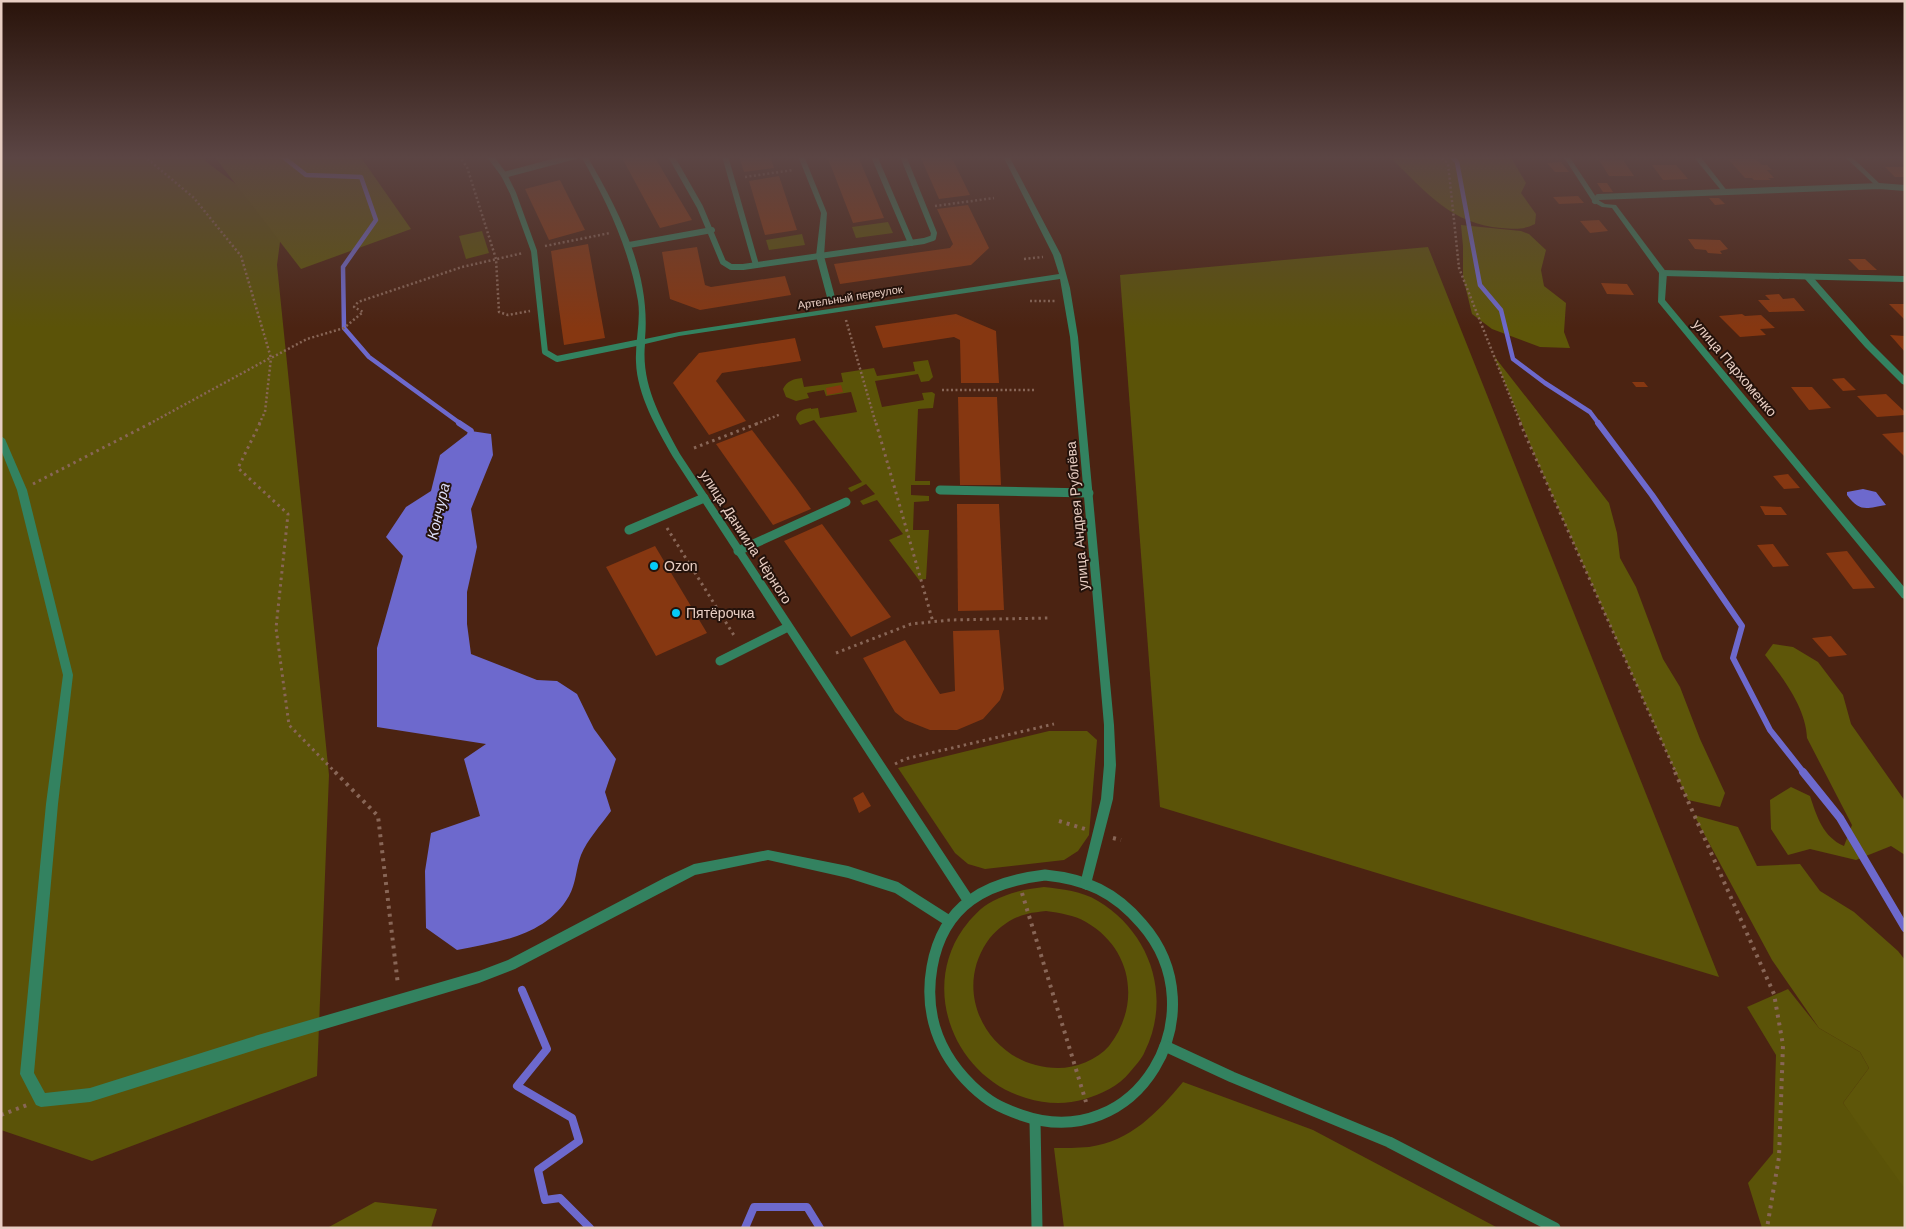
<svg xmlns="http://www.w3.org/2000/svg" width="1906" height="1229" font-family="Helvetica,sans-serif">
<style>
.green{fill:#5b5308;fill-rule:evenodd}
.forest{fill:#5e5609}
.water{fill:#6d69cd}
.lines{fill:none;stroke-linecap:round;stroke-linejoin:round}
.stream-far2{stroke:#6d69cd;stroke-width:4.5}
.stream-far1{stroke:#6d69cd;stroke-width:6}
.stream{stroke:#6d69cd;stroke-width:8}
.building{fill:#863711}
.path-far2{stroke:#886657;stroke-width:2.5;stroke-dasharray:2 2.5;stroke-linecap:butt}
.path-far1{stroke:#886657;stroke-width:3;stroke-dasharray:2.5 4;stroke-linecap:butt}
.path{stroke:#886657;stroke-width:4;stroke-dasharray:3 5;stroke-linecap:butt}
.service-far2{stroke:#338260;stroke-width:6}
.service-far1{stroke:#338260;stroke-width:9}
.service{stroke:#338260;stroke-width:11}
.pedestrian{fill:#338260;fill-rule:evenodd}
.minor{fill:#338260;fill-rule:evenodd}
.poi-dot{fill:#05cbf9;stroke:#24120b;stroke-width:2}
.labels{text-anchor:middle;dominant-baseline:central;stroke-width:4;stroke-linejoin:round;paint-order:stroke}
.far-street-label{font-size:11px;fill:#e8cec3;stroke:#24120b}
.street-label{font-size:14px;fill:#e8cec3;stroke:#24120b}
.poi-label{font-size:14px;fill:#e8cec3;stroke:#24120b;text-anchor:start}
.water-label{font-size:15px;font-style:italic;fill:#dadcf6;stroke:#24120b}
</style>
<rect width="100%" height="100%" fill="#4b2312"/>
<g class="green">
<path d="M 1,156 L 207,156 L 205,161 L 283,219 L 277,265 L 329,775 L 317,1076 L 92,1161 L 1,1130 Z"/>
<path d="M 888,222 L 893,233 L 856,238 L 852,227 Z"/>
<path d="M 482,231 L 489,253 L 466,259 L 459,236 Z"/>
<path d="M 802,234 L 805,245 L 769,250 L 766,240 Z"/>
<path d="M 1428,247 L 1719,977 L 1160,807 L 1120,275 Z"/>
<path d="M 928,360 L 933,377 L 929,381 L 921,382 L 918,374 L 875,381 L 882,407 L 924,400 L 922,393 L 932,392 L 935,394 L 933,408 L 918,409 L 915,481 L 930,481 L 930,485 L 911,485 L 911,495 L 929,496 L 929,501 L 914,502 L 913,530 L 929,530 L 926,579 L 919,580 L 889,540 L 903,534 L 877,500 L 863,505 L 860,501 L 875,494 L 866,484 L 851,492 L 848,488 L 862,482 L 814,420 L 800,425 L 796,419 C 796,411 804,409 811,408 L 811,409 L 818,408 L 820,418 L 857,412 L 851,392 L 826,396 L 824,390 L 807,393 L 809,398 L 796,401 L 786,397 L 783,389 C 787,381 793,379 802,378 L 804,387 L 843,382 L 841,373 L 874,368 L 877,376 L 915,371 L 913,362 Z"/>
<path d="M 1049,731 L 1087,731 L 1097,740 L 1089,835 L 1078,851 L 1064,860 L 985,869 L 968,864 L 955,853 L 898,768 Z"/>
<path d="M 1044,887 C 1062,889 1082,891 1098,901 C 1150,932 1172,996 1145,1051 C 1142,1059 1135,1066 1130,1072 C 1119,1086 1101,1094 1085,1099 C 1065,1105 1046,1104 1026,1098 C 955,1077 920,990 963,929 C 971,918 981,907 993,901 C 1010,892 1026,889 1044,887 ZM 1046,911 C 1060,913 1074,915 1086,922 C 1133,949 1141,1005 1109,1046 C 1097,1060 1076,1068 1058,1068 C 993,1068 950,997 987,942 C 996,929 1012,917 1027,914 C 1033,912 1040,912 1046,911 Z"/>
<path d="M 1788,989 L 1819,1028 L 1860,1052 L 1869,1068 L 1843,1103 L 1905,1183 L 1905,1228 L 1762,1228 L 1748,1183 L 1773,1153 L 1776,1055 L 1747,1007 Z"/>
<path d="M 1183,1082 L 1313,1130 L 1498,1228 L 1064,1228 L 1054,1148 C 1065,1148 1077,1148 1089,1147 C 1131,1141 1157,1113 1183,1082 Z"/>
</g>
<g class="forest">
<path d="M 214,156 L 360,156 L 411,229 L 301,269 Z"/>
<path d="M 1392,156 L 1510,156 L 1526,183 L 1521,193 L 1536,214 L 1535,224 C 1523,230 1514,229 1501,228 C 1452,224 1427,193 1394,161 Z"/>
<path d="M 1461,225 L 1521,231 L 1529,234 L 1546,250 L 1541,270 L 1544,286 L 1566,303 L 1564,332 L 1570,348 L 1540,347 L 1492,329 L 1472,314 L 1463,277 L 1463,246 Z"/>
<path d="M 1494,356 L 1609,503 L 1617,533 L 1620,558 L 1636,587 L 1663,659 L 1680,687 L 1700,739 L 1725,793 L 1720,807 L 1688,800 L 1535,456 Z"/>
<path d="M 1773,644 L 1793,647 L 1818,662 L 1843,695 L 1851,724 L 1905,801 L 1905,855 L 1891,846 L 1856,860 L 1810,849 L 1788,855 L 1771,829 L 1770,800 L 1791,787 L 1810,796 C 1817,817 1823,837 1844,846 L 1852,825 L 1807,738 C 1806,708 1783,678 1765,655 Z"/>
<path d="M 1694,815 L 1738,827 L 1757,866 L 1800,864 L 1820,891 L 1854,912 L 1898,951 L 1905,960 L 1905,1189 L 1843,1103 L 1869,1068 L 1860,1052 L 1819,1028 L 1772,960 Z"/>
<path d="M 375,1202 L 437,1209 L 431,1228 L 327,1228 Z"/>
</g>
<g class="water">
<path d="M 471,431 L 491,434 L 493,455 L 471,509 L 477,547 L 467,592 L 467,624 L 471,654 L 537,680 L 557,681 L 577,694 L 594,729 L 616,759 L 605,792 L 611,811 C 601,825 587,840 581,855 C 576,868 576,884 569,896 C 546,936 498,942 457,950 L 426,928 L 425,871 L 431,833 L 480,816 L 464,759 L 486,744 L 377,727 L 377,648 L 403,556 L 386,537 L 406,507 L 431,491 L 440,455 Z"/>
<path d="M 1863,489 L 1876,492 L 1886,505 C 1867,508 1860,513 1847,495 L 1847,492 Z"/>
</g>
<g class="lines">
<g class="stream-far2">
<path d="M 282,156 L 306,175 L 361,177 L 376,220 L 343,267 L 344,328 L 369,357 L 461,424"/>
<path d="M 1451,156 L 1457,162 L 1480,285 L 1501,310 L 1513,359 L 1545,383 L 1590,412 L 1599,424"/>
</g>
<g class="stream-far1">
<path d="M 459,423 L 471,431 L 469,439"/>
<path d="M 1598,423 L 1652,495 L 1742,626 L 1733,658 L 1770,730 L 1804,773"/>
</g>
<g class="stream">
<path d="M 1803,772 L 1840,818 L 1905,928"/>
<path d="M 522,990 L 547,1049 L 517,1086 L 572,1118 L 579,1141 L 538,1170 L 545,1200 L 560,1198 L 590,1228"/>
<path d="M 745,1228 L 754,1207 L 807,1207 L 820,1228"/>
</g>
</g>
<g class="building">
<path d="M 621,156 L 654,156 L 692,220 L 660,228 Z"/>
<path d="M 739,156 L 770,156 L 774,168 L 744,172 Z"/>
<path d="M 827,156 L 858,156 L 884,218 L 853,223 Z"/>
<path d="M 920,156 L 951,156 L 970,195 L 939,199 Z"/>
<path d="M 1728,159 L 1756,159 L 1762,165 L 1767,165 L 1772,170 L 1767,170 L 1774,178 L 1768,178 L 1771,180 L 1754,180 L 1752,178 L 1745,178 Z"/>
<path d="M 1599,160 L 1623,160 L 1634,176 L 1609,176 Z"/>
<path d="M 1561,162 L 1569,172 L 1555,172 L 1547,163 Z"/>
<path d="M 1652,165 L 1676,165 L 1688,179 L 1663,180 Z"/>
<path d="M 1885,167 L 1905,167 L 1905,177 L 1895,177 Z"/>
<path d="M 779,176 L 797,230 L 765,235 L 749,181 Z"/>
<path d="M 560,180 L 585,230 L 549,240 L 525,189 Z"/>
<path d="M 1597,183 L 1607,183 L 1613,192 L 1603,192 Z"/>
<path d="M 1578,196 L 1584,203 L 1559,204 L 1553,197 Z"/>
<path d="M 1709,198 L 1719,198 L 1725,204 L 1715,205 Z"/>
<path d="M 968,205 L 989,248 L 971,265 L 840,284 L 834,264 L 950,248 L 953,244 L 937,209 Z"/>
<path d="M 1599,220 L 1608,231 L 1590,233 L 1580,221 Z"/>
<path d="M 1688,239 L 1720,240 L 1728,249 L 1720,251 L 1722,254 L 1708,253 L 1706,250 L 1695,249 Z"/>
<path d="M 588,244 L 605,338 L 564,345 L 551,251 Z"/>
<path d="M 697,247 L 705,285 L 711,287 L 785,276 L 791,295 L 700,310 L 670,299 L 662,252 Z"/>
<path d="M 1848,259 L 1865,259 L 1877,270 L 1859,270 Z"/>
<path d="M 1601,283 L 1627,284 L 1634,295 L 1607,294 Z"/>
<path d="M 1779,294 L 1783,299 L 1794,298 L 1805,311 L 1769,312 L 1758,300 L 1770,300 L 1765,295 Z"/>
<path d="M 1889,304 L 1905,304 L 1905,320 Z"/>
<path d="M 956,314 L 996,331 L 999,383 L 961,383 L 960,340 L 954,337 L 883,348 L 875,326 Z"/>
<path d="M 1742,314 L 1745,316 L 1761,315 L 1775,328 L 1760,329 L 1766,335 L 1740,337 L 1719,316 Z"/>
<path d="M 1890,335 L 1905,336 L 1905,352 Z"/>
<path d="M 795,338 L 801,361 L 722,373 L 716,381 L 746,421 L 709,435 L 673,383 L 699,353 Z"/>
<path d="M 1844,378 L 1856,390 L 1843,391 L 1832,379 Z"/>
<path d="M 1632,382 L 1644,382 L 1648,387 L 1636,387 Z"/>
<path d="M 841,385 L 843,392 L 827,395 L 826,388 Z"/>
<path d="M 1791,387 L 1812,387 L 1831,408 L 1809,410 Z"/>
<path d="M 1886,394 L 1905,412 L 1905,415 L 1877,417 L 1857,396 Z"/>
<path d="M 958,397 L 997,397 L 1001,485 L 960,485 Z"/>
<path d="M 752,430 L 796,488 L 811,509 L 773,525 L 716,444 Z"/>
<path d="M 1905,432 L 1905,457 L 1882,434 Z"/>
<path d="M 1788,474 L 1800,488 L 1784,489 L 1773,476 Z"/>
<path d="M 957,504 L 999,504 L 1004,610 L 958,611 Z"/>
<path d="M 1760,506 L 1781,507 L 1787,515 L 1765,515 Z"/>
<path d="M 822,524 L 891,617 L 851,637 L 784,541 Z"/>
<path d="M 1773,544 L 1789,566 L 1773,567 L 1757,545 Z"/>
<path d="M 655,546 L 707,633 L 656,656 L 606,567 Z"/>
<path d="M 1847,551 L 1875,588 L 1853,589 L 1826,553 Z"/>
<path d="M 999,630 L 1004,689 L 1000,700 L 983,719 L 957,730 L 930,730 L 905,720 L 895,712 L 863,658 L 905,640 L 940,694 L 955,691 L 953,631 Z"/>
<path d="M 1831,636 L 1847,655 L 1829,657 L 1812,638 Z"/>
<path d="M 863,792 L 871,806 L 859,813 L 853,798 Z"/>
</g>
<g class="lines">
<g class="path-far2">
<path d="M 144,156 L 194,198 L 241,256 L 271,358 L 307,339 L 344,328 L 363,312 L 354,307 L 358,302 L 462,267 L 523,253"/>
<path d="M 459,156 L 467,167 L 496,259 L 499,312 L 508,315 L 530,311"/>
<path d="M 1438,156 L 1448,163 L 1459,268 L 1521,424"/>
<path d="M 745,177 L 793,170"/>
<path d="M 935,206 L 994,198"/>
<path d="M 545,246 L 610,233"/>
<path d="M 1024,259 L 1043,257"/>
<path d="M 1030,301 L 1055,301"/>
<path d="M 846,320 L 876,424"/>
<path d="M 942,390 L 1035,390"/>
<path d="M 149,424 L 270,358"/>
<path d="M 259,424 L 265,412 L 271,358"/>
<path d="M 756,424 L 781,414"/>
</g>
<g class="path-far1">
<path d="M 260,423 L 238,468 L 288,514 L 276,628 L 289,725 L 336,773"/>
<path d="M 876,423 L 933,622"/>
<path d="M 1520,423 L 1676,773"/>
<path d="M 694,448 L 759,423"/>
<path d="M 33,484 L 151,423"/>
<path d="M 667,528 L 735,637"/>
<path d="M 836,653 L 911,624 L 950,620 L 1048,618"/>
<path d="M 895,764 L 905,759 L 1054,724"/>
</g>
<g class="path">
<path d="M 335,772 L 378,816 L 398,985"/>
<path d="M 1675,772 L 1774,994 L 1783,1045 L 1779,1157 L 1767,1228"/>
<path d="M 1059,821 L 1085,829"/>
<path d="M 1113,838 L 1121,840"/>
<path d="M 1022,893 L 1086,1102"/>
<path d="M 1,1115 L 27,1105"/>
</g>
<g class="service-far2">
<path d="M 490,156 L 504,175"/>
<path d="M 575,156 L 504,175 L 513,193 L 534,251 L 545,352 L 557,359 L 641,342"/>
<path d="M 671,156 L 700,207 L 723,262 L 731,267 L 743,267 L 924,241 L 933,238 L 934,233 L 903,156"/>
<path d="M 725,156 L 756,265"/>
<path d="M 874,156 L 911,243"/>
<path d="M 1595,201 L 1598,197 L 1879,186 L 1905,188"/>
<path d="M 629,245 L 712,230"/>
<path d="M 1663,273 L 1905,279"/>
</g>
<g class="service-far1">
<path d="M 940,490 L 1089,493"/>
<path d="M 629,530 L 704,498"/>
<path d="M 738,551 L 846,502"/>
<path d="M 720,661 L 788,627"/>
</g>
<g class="service">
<path d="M 1045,875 C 1086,879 1115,892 1142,924 C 1220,1013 1137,1156 1021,1115 C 999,1107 989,1102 972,1086 C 938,1053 924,1012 932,967 C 943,904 987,882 1045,875 Z"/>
<path d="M 1165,1046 L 1232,1077 L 1389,1142 L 1555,1228"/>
<path d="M 1035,1121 L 1037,1228"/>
</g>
<path class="pedestrian" d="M 798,156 L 804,156 L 827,213 L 824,256 L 836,301 L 832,303 L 828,301 L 816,256 L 821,213 Z"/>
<g class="minor">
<path d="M 581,156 L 587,156 C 619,211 651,273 645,339 L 679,332 L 1059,274 L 1053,255 L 1003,156 L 1009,156 L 1061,255 L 1070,288 L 1078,337 L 1114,725 L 1116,765 L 1113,799 L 1090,888 L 1086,890 L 1082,888 L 1080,884 L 1101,799 L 1104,765 L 1104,725 L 1070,337 L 1060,279 L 679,336 L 645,344 C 641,385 661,419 680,454 L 972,896 L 974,900 L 972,904 L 968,906 L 964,904 L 673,457 C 657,429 637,395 636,362 C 635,341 641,321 638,301 C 629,248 607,202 581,156 Z"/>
<path d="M 1563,156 L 1569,156 L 1598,200 L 1605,204 L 1616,205 L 1667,273 L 1665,300 L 1905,588 L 1905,599 L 1902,598 L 1658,302 L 1659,273 L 1612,208 L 1602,207 L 1593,202 Z"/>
<path d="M 1693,156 L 1700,156 L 1728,192 L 1728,194 L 1724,194 Z"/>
<path d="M 1844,156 L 1851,156 L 1881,185 L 1881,187 L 1877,187 Z"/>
<path d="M 1805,275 L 1811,275 L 1871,343 L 1905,377 L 1905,385 L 1902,384 L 1865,347 L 1805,279 Z"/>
<path d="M 1,436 L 5,439 L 27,490 L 73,675 L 58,804 L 34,1073 L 45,1093 L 90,1088 L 258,1035 L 479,971 L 508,960 L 666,877 L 694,864 L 768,850 L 848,866 L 898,882 L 953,917 L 955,921 L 953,925 L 949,927 L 945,925 L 895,893 L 848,878 L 768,860 L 695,875 L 515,969 L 479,983 L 258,1049 L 90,1102 L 41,1107 L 36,1105 L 20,1074 L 46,804 L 63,675 L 17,490 L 1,450 Z"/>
</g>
</g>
<linearGradient id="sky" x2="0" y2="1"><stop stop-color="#29130a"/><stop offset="0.48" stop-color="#5b4544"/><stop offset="1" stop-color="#5b4544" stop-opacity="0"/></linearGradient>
<rect width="1906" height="328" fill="url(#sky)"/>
<g class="poi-dot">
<circle cx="654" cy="566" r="5"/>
<circle cx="676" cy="613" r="5"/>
</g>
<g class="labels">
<g class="far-street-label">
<text transform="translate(850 297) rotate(-9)">Артельный переулок</text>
</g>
<g class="street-label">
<text transform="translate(1735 368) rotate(50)">улица Пархоменко</text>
<text transform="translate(1077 516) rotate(-95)">улица Андрея Рублёва</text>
<text transform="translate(746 537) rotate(57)">улица Даниила Чёрного</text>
</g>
<g class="poi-label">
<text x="664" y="566">Ozon</text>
<text x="686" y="613">Пятёрочка</text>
</g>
<g class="water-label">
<text transform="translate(438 511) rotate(-77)">Кончура</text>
</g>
</g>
<rect width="1906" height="1229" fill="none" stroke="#e8cec3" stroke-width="5"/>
</svg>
